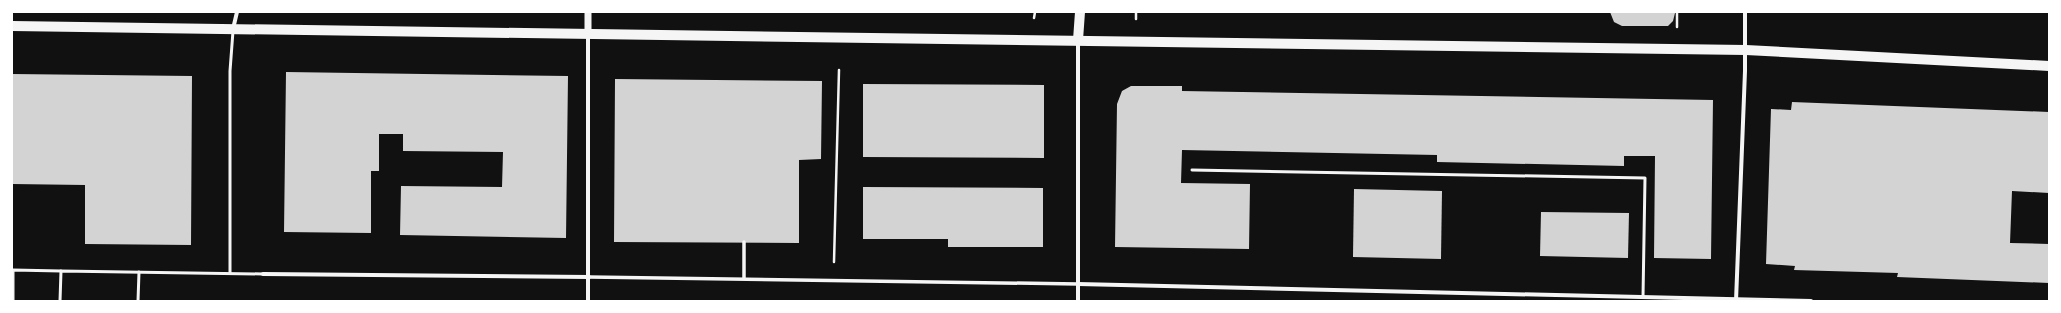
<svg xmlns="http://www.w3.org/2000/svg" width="2061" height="313" font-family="'Source Sans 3',sans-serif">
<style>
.building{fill:#d3d3d3}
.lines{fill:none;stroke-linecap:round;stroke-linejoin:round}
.path{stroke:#f5f5f5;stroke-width:2.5}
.service{stroke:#f5f5f5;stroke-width:3}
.pedestrian{stroke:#f5f5f5;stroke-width:3.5}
.minor{stroke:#f5f5f5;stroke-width:4}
.tertiary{stroke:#f5f5f5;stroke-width:7}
.primary{stroke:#f5f5f5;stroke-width:10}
</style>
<rect width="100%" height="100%" fill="#111"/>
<g class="building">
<path d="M 1610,12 L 1675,12 L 1675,13 L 1673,21 L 1668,26 L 1622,26 L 1614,22 Z"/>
<path d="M 286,72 L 568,76 L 566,238 L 400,235 L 401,186 L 502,187 L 503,152 L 403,151 L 403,134 L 379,134 L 379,171 L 371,171 L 371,233 L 284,232 Z"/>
<path d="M 12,74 L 192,76 L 191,245 L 85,244 L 85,185 L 12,184 Z"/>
<path d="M 615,79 L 822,81 L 821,159 L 799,160 L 799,243 L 614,242 Z"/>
<path d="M 863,84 L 1044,85 L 1044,158 L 863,157 Z"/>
<path d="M 1131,86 L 1182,86 L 1182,91 L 1713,100 L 1711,259 L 1654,258 L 1655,156 L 1624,156 L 1624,166 L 1437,162 L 1437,155 L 1182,150 L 1181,183 L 1250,184 L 1249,249 L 1115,247 L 1117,104 L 1122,91 Z"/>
<path d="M 1792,102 L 2049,112 L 2049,193 L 2012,191 L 2010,243 L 2049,244 L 2049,283 L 1897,277 L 1898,273 L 1794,270 L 1795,266 L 1766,264 L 1771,109 L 1791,110 Z"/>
<path d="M 863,187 L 1043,188 L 1043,247 L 948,247 L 948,239 L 863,239 Z"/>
<path d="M 1354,189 L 1442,191 L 1441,259 L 1353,257 Z"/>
<path d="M 1541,212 L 1629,213 L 1628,258 L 1540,256 Z"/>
</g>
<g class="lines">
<g class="path">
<path d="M 1677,12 L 1677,27"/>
<path d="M 1034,18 L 1035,12"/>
<path d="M 1136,19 L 1136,12"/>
<path d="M 834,262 L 839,70"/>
</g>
<g class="service">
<path d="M 1192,170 L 1645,178 L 1643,297"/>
<path d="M 230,273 L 230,71 L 233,31"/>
<path d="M 13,301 L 13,270 L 61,271"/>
<path d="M 60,301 L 61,271 L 263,274"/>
<path d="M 138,301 L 139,272"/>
</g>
<g class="pedestrian">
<path d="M 589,277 L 1078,284"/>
<path d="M 744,278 L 744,242"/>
</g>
<g class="minor">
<path d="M 233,29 L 237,12"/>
<path d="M 263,274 L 589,277"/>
<path d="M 1078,284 L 1811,301"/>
<path d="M 588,301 L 588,35"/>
<path d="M 1078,301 L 1078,41"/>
<path d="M 1736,301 L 1745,71 L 1745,12"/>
</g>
<path class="tertiary" d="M 588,12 L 588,35"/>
<g class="primary">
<path d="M 12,26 L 1746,50 L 2049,66"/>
<path d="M 1078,40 L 1080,12"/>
</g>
</g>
<rect width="2061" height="313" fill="none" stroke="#ffffff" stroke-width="26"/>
</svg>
